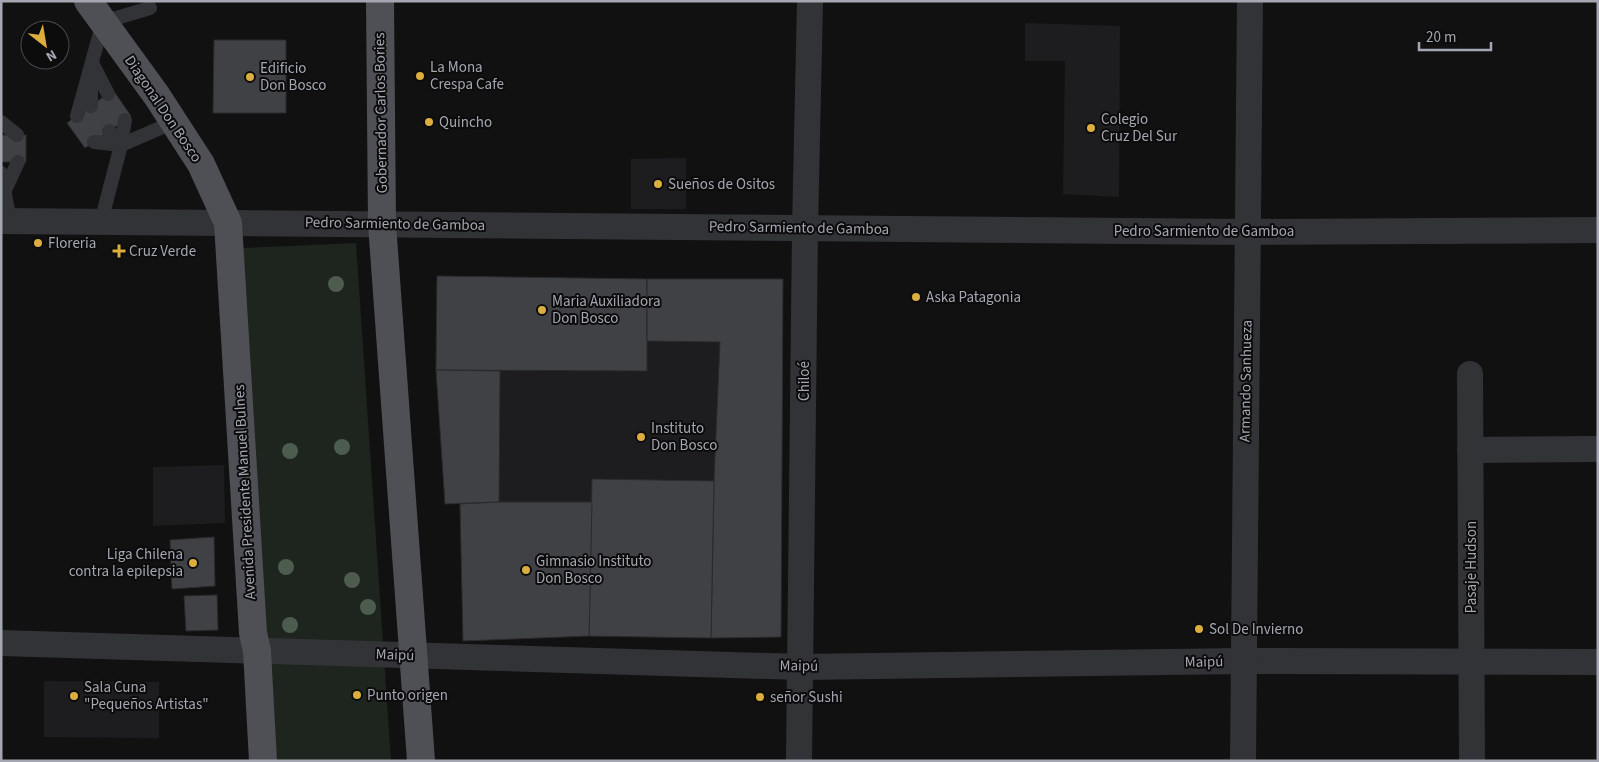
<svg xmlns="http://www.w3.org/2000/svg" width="1599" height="762" font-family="'Source Sans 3',sans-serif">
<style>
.built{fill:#1d1d1f}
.green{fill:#1e241e}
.building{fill:#404145;stroke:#2b2b2e}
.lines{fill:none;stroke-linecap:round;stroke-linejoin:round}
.service{stroke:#323336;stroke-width:14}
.minor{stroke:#323336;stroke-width:26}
.primary{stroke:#4e5055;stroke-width:28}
.tree{fill:#4c5c4e}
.poi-dot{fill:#dcae3e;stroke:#0c0c0d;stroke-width:2}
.labels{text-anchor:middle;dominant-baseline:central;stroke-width:4;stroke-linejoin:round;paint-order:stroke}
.poi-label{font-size:15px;fill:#a4a7b1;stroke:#0c0c0d;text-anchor:start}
.street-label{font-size:15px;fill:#a4a7b1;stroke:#0c0c0d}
</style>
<rect width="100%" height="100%" fill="#111112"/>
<g class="built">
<path d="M 1025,23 L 1120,26 L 1119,197 L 1063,194 L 1065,61 L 1025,61 Z"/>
<path d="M 686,158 L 686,209 L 631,209 L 631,159 Z"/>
<path d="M 647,279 L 783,279 L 781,637 L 711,638 L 589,636 L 499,502 L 500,371 L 647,371 Z"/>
<path d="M 224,465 L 225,523 L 153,526 L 153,467 Z"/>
<path d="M 44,681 L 159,682 L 159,738 L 44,737 Z"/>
</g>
<path class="green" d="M 356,243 L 391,761 L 274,761 L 243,248 Z"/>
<g class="building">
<path d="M 214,40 L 286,40 L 286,113 L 213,113 Z"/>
<path d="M 113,90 L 131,116 L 85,148 L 67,123 Z"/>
<rect x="1" y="135" width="25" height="27"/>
<path d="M 437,276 L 647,279 L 647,371 L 436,370 Z"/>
<path d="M 647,279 L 783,279 L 781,637 L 711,638 L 714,481 L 720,342 L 647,341 Z"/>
<path d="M 436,370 L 500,371 L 499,502 L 445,504 Z"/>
<path d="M 592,479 L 714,481 L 711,638 L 589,636 Z"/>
<path d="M 499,502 L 592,502 L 589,636 L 463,641 L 460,504 Z"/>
<path d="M 214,537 L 215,586 L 172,589 L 170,540 Z"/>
<path d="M 217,595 L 218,630 L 186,631 L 184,596 Z"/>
</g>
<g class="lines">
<g class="service">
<path d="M 92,63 L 108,94"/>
<path d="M 91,106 L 91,84"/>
<path d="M 77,116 L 103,22 L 150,8"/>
<path d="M 1,122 L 17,135"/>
<path d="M 109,131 L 121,145"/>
<path d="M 94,142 L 121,145 L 174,122"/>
<path d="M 1,173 L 10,221"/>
<path d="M 5,190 L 18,162"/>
<path d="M 101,222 L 121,145 L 125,120"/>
</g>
<g class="minor">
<path d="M 1,221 L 1248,232 L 1598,230"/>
<path d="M 1470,374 L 1472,761"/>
<path d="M 1470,450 L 1598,449"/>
<path d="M 1,643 L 801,667 L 1243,661 L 1598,662"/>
<path d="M 799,761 L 805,229 L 810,1"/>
<path d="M 1243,761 L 1250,1"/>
</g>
<g class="primary">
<path d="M 88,1 L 157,96 L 201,164 L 228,223 L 253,633 L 257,651 L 263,761"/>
<path d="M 380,1 L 382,224 L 421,761"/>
</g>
</g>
<g class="tree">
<circle cx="336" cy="284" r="8"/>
<circle cx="342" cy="447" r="8"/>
<circle cx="290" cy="451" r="8"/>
<circle cx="286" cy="567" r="8"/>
<circle cx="352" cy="580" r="8"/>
<circle cx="368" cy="607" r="8"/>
<circle cx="290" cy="625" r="8"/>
</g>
<g class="poi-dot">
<circle cx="420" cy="76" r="5"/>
<circle cx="250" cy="77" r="5"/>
<circle cx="429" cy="122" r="5"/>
<circle cx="1091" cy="128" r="5"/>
<circle cx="658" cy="184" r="5"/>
<circle cx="38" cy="243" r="5"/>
<path d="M116.5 243.5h5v5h5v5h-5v5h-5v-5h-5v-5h5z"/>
<circle cx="916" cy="297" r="5"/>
<circle cx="542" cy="310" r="5"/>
<circle cx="641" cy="437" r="5"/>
<circle cx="193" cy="563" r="5"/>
<circle cx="526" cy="570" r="5"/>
<circle cx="1199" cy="629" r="5"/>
<circle cx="357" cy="695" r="5"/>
<circle cx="74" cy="696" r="5"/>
<circle cx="760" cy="697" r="5"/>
</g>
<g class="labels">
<g class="poi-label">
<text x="430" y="67">La Mona<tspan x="430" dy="17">Crespa Cafe</tspan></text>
<text x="260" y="68">Edificio<tspan x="260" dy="17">Don Bosco</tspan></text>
<text x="1101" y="119">Colegio<tspan x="1101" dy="17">Cruz Del Sur</tspan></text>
<text x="439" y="122">Quincho</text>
<text x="668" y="184">Sueños de Ositos</text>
<text x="48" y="243">Floreria</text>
<text x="129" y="251">Cruz Verde</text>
<text x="926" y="297">Aska Patagonia</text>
<text x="552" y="301">Maria Auxiliadora<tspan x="552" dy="17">Don Bosco</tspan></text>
<text x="651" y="428">Instituto<tspan x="651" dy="17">Don Bosco</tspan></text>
<text x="183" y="554" text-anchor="end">Liga Chilena<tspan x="183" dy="17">contra la epilepsia</tspan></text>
<text x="536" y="561">Gimnasio Instituto<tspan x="536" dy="17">Don Bosco</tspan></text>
<text x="1209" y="629">Sol De Invierno</text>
<text x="84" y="687">Sala Cuna<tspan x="84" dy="17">"Pequeños Artistas"</tspan></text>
<text x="367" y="695">Punto origen</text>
<text x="770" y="697">señor Sushi</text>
</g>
<g class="street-label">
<text transform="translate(163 109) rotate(56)">Diagonal Don Bosco</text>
<text transform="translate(381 113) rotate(-91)">Gobernador Carlos Bories</text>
<text transform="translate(395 224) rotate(1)">Pedro Sarmiento de Gamboa</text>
<text transform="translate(799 228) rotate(1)">Pedro Sarmiento de Gamboa</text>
<text x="1204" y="231">Pedro Sarmiento de Gamboa</text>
<text transform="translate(804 381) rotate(-90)">Chiloé</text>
<text transform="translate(1246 381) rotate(-89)">Armando Sanhueza</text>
<text transform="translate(245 492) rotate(-93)">Avenida Presidente Manuel Bulnes</text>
<text transform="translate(1471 567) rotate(-90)">Pasaje Hudson</text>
<text transform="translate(395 655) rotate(2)">Maipú</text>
<text transform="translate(1204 662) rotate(-1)">Maipú</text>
<text transform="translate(799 666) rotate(1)">Maipú</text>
</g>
</g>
<rect width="1599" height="762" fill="none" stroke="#a4a7b1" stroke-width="5"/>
<g transform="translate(45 45) rotate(149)"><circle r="24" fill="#0c0c0d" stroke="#494a4f"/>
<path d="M0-4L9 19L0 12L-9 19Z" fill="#dcae3e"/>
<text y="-8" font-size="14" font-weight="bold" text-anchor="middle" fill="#a4a7b1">N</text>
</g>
<path d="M1419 42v8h72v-8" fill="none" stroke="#a4a7b1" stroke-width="2.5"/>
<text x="1426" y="42" font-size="15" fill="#a4a7b1" stroke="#0c0c0d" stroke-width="4" paint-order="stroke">20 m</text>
</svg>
